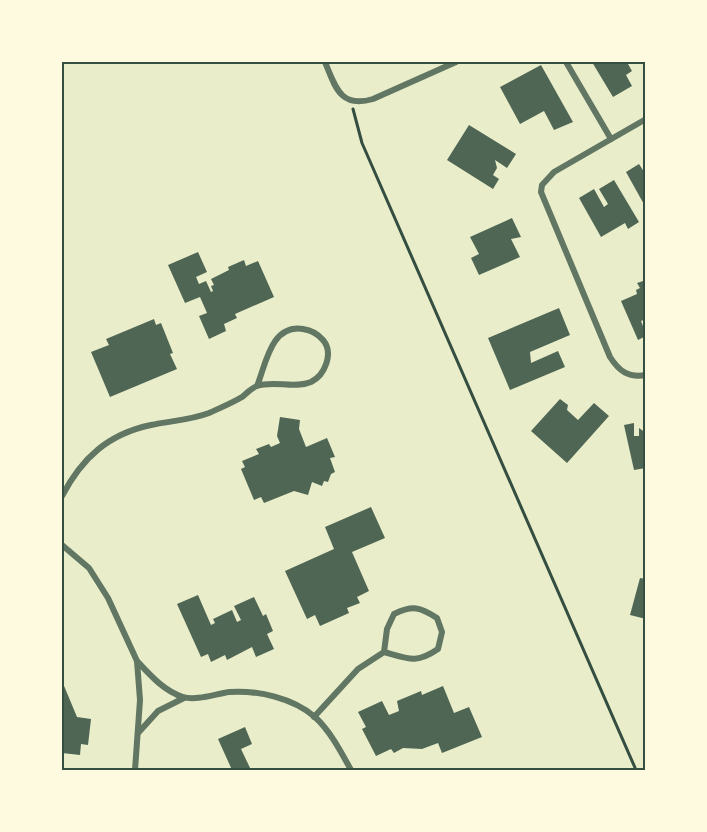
<svg xmlns="http://www.w3.org/2000/svg" width="707" height="832" font-family="Helvetica,sans-serif">
<style>
.building{fill:#4f6655}
.lines{fill:none;stroke-linecap:round;stroke-linejoin:round}
.path{stroke:#344e41;stroke-width:3}
.minor{stroke:#617663;stroke-width:6}
.neatline{fill:none;stroke:#344e41;stroke-width:2}
</style>
<rect width="100%" height="100%" fill="#e9edc9"/>
<g class="building">
<path d="M 592,62 L 633,62 L 628,64 L 632,71 L 626,75 L 632,86 L 613,97 Z"/>
<path d="M 541,65 L 573,122 L 554,130 L 544,111 L 520,124 L 500,87 Z"/>
<path d="M 469,125 L 516,154 L 507,168 L 495,160 L 497,168 L 493,175 L 499,179 L 493,189 L 447,160 Z"/>
<path d="M 639,164 L 646,175 L 646,208 L 626,172 Z"/>
<path d="M 614,180 L 639,222 L 628,229 L 625,223 L 601,237 L 579,198 L 594,189 L 604,207 L 608,204 L 599,189 Z"/>
<path d="M 512,218 L 521,237 L 511,239 L 520,257 L 479,275 L 471,258 L 479,254 L 470,237 Z"/>
<path d="M 198,252 L 207,272 L 196,277 L 199,284 L 206,281 L 211,292 L 213,291 L 211,286 L 214,285 L 211,279 L 229,270 L 228,267 L 244,260 L 246,266 L 258,261 L 274,297 L 235,314 L 237,318 L 224,324 L 226,331 L 209,339 L 199,316 L 207,313 L 200,297 L 185,303 L 168,265 Z"/>
<path d="M 646,280 L 646,319 L 641,321 L 643,326 L 646,325 L 646,336 L 638,340 L 621,301 L 637,294 L 636,290 L 640,288 L 637,283 Z"/>
<path d="M 559,308 L 570,335 L 530,352 L 531,363 L 558,351 L 565,367 L 510,390 L 488,338 Z"/>
<path d="M 154,319 L 156,325 L 161,323 L 173,353 L 170,354 L 177,369 L 110,397 L 91,352 L 109,345 L 106,339 Z"/>
<path d="M 560,399 L 568,405 L 567,410 L 578,420 L 594,403 L 609,416 L 567,463 L 531,431 Z"/>
<path d="M 280,417 L 300,420 L 299,429 L 306,447 L 327,438 L 335,457 L 330,458 L 335,472 L 331,474 L 328,482 L 324,481 L 322,486 L 312,482 L 308,495 L 294,491 L 264,503 L 261,497 L 254,500 L 241,469 L 245,467 L 242,461 L 259,454 L 256,449 L 269,444 L 271,447 L 280,443 L 277,436 Z"/>
<path d="M 634,423 L 634,436 L 639,436 L 639,428 L 646,433 L 646,468 L 634,470 L 624,425 Z"/>
<path d="M 371,507 L 385,538 L 352,552 L 369,591 L 357,597 L 360,603 L 347,608 L 349,613 L 320,626 L 315,615 L 307,619 L 285,571 L 334,549 L 325,527 Z"/>
<path d="M 640,578 L 646,579 L 646,619 L 630,615 Z"/>
<path d="M 198,595 L 211,625 L 215,623 L 213,619 L 232,610 L 237,622 L 241,620 L 234,606 L 254,597 L 263,616 L 266,614 L 273,631 L 267,634 L 274,649 L 256,657 L 252,647 L 227,660 L 225,655 L 211,662 L 208,654 L 201,657 L 177,604 Z"/>
<path d="M 62,681 L 77,717 L 91,719 L 88,745 L 81,744 L 80,755 L 62,753 Z"/>
<path d="M 443,686 L 454,713 L 469,707 L 482,737 L 442,753 L 438,743 L 422,749 L 403,748 L 394,753 L 391,749 L 376,756 L 362,729 L 366,727 L 358,712 L 382,701 L 389,715 L 399,711 L 397,701 L 421,691 L 422,695 Z"/>
<path d="M 245,727 L 252,744 L 241,749 L 251,770 L 232,770 L 218,739 Z"/>
</g>
<g class="lines">
<path class="path" d="M 353,109 L 362,143 L 636,770"/>
<g class="minor">
<path d="M 325,62 C 335,86 340,109 373,99 L 456,62"/>
<path d="M 566,62 L 611,139"/>
<path d="M 646,119 L 554,172 L 542,185 L 541,192 L 610,357 C 619,371 628,378 646,375"/>
<path d="M 62,496 C 82,458 108,434 151,425 C 170,421 191,420 209,413 C 220,408 232,403 242,397 C 246,394 251,388 257,386 C 273,380 295,389 311,382 C 325,375 334,353 323,340 C 318,334 310,330 303,329 C 271,324 266,364 257,386"/>
<path d="M 62,545 L 89,568 L 108,598 L 137,661 L 140,700 L 135,770"/>
<path d="M 137,661 C 150,675 164,691 183,697 C 196,701 215,694 229,692 C 258,690 293,698 315,717 C 331,732 341,752 351,770"/>
<path d="M 314,717 L 358,669 L 384,652 C 409,659 416,664 438,649 L 442,632 L 437,618 C 420,607 413,605 394,614 L 387,629 L 384,652"/>
<path d="M 139,732 L 158,711 L 184,698"/>
</g>
</g>
<rect width="707" height="832" fill="none" stroke="#fefae0" stroke-width="126"/>
<rect x="63" y="63" width="581" height="706" class="neatline"/>
</svg>
